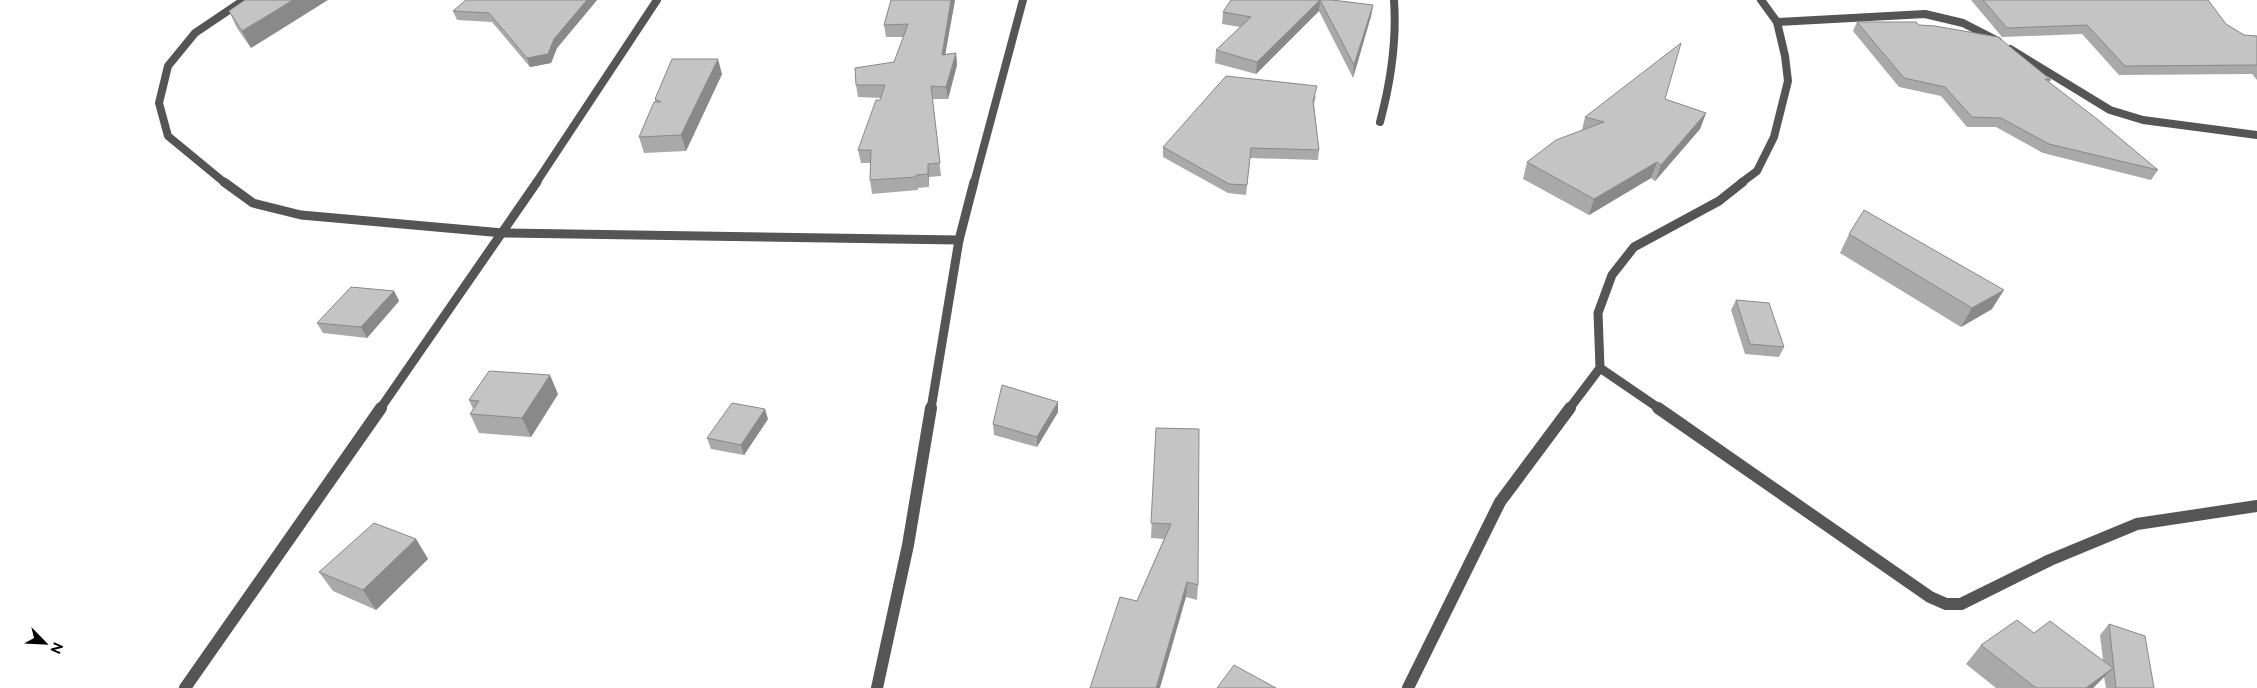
<svg xmlns="http://www.w3.org/2000/svg" width="2257" height="688" font-family="Raleway,sans-serif">
<style>
.lines{fill:none;stroke-linecap:round;stroke-linejoin:round}
.minor-far2{stroke:#555;stroke-width:8}
.minor-far1{stroke:#555;stroke-width:9}
.minor{stroke:#555;stroke-width:12}
.wall{fill:#a9a9a9}
.shaded-wall{fill:#898989}
.building{fill:#c4c4c4;stroke:#898989}
</style>
<rect width="100%" height="100%" fill="#fff"/>
<g class="lines">
<g class="minor-far2">
<path d="M 1777,22 L 1925,14 L 1963,23 L 1998,41"/>
<path d="M 2010,49 L 2110,110 L 2143,120 L 2257,135"/>
<path d="M 1380,122 C 1391,81 1397,42 1394,0"/>
<path d="M 225,183 L 168,136 L 159,103 L 168,66 L 195,33 L 244,0"/>
<path d="M 536,183 L 657,0"/>
<path d="M 974,183 L 1023,0"/>
<path d="M 1741,183 L 1757,171 L 1774,137 L 1788,81 L 1785,56 L 1777,22 L 1761,0"/>
</g>
<g class="minor-far1">
<path d="M 224,182 L 253,203 L 301,215 L 503,233 L 959,240"/>
<path d="M 1600,368 L 1660,409"/>
<path d="M 380,409 L 537,182"/>
<path d="M 931,409 L 959,240 L 974,182"/>
<path d="M 1569,409 L 1600,368 L 1598,313 L 1612,275 L 1634,247 L 1719,201 L 1743,182"/>
</g>
<g class="minor">
<path d="M 1658,408 L 1930,597 L 1946,604 L 1961,604 L 2050,560 L 2137,524 L 2257,506"/>
<path d="M 185,688 L 381,408"/>
<path d="M 877,688 L 908,545 L 931,408"/>
<path d="M 1408,688 L 1500,502 L 1570,408"/>
</g>
</g>
<g class="wall">
<path d="M 245,0 L 251,48 L 237,28 L 229,11 Z"/>
<path d="M 466,0 L 597,0 L 557,48 L 551,63 L 530,67 L 492,22 L 457,20 L 453,11 Z"/>
<path d="M 891,0 L 955,0 L 945,54 L 956,53 L 957,65 L 948,99 L 932,99 L 941,176 L 929,177 L 929,187 L 918,188 L 918,190 L 872,194 L 870,180 L 870,163 L 861,163 L 858,150 L 881,98 L 858,97 L 856,85 L 894,62 L 904,37 L 886,37 L 884,25 Z"/>
<path d="M 1231,0 L 1332,0 L 1373,5 L 1371,16 L 1353,78 L 1319,11 L 1256,74 L 1215,63 L 1216,50 L 1240,27 L 1222,24 L 1223,12 Z"/>
<path d="M 1971,0 L 2208,0 L 2226,24 L 2244,35 L 2257,36 L 2257,80 L 2252,74 L 2119,75 L 2082,34 L 2002,37 Z"/>
<path d="M 1857,22 L 1919,25 L 2051,80 L 2049,82 L 2158,170 L 2151,180 L 2043,153 L 1996,127 L 1967,127 L 1941,96 L 1899,87 L 1853,31 Z"/>
<path d="M 722,74 L 686,151 L 644,153 L 639,137 L 655,102 L 655,99 Z"/>
<path d="M 1316,96 L 1314,104 L 1319,150 L 1318,160 L 1250,158 L 1246,195 L 1228,193 L 1163,157 L 1163,147 Z"/>
<path d="M 1665,99 L 1706,113 L 1700,129 L 1655,181 L 1651,178 L 1589,215 L 1523,179 L 1527,162 L 1582,130 L 1585,117 Z"/>
<path d="M 1849,234 L 1992,309 L 1961,327 L 1840,253 Z"/>
<path d="M 394,291 L 399,301 L 367,338 L 323,333 L 317,323 Z"/>
<path d="M 1736,300 L 1784,347 L 1779,357 L 1745,354 L 1731,310 Z"/>
<path d="M 558,394 L 531,437 L 479,433 L 470,414 L 473,409 L 469,400 Z"/>
<path d="M 1058,412 L 1037,447 L 994,435 L 993,424 Z"/>
<path d="M 768,419 L 744,455 L 711,449 L 707,438 Z"/>
<path d="M 1156,428 L 1198,585 L 1197,600 L 1186,597 L 1137,601 L 1164,539 L 1151,538 Z"/>
<path d="M 416,539 L 428,559 L 376,610 L 333,591 L 319,572 Z"/>
<path d="M 2109,624 L 2154,688 L 2106,688 L 2104,677 L 2093,688 L 1996,688 L 1966,664 L 1981,645 L 2034,633 L 2103,660 L 2100,635 Z"/>
</g>
<g class="shaded-wall">
<path d="M 293,0 L 328,0 L 251,48 L 242,31 Z"/>
<path d="M 587,0 L 597,0 L 557,48 L 551,63 L 530,67 L 527,58 Z"/>
<path d="M 951,0 L 955,0 L 943,67 L 942,55 Z"/>
<path d="M 1320,0 L 1319,11 L 1256,74 L 1257,62 Z"/>
<path d="M 1373,5 L 1371,16 L 1353,78 L 1354,65 Z"/>
<path d="M 956,53 L 957,65 L 948,99 L 946,87 Z"/>
<path d="M 718,59 L 722,74 L 686,151 L 681,135 Z"/>
<path d="M 1706,113 L 1700,129 L 1655,181 L 1661,165 Z"/>
<path d="M 1657,162 L 1651,178 L 1589,215 L 1594,199 Z"/>
<path d="M 928,164 L 929,177 L 929,187 L 928,174 Z"/>
<path d="M 2004,290 L 1992,309 L 1961,327 L 1972,308 Z"/>
<path d="M 394,291 L 399,301 L 367,338 L 361,327 Z"/>
<path d="M 550,375 L 558,394 L 531,437 L 522,418 Z"/>
<path d="M 1058,402 L 1058,412 L 1037,447 L 1037,437 Z"/>
<path d="M 765,409 L 768,419 L 744,455 L 741,445 Z"/>
<path d="M 416,539 L 428,559 L 376,610 L 363,590 Z"/>
<path d="M 1187,582 L 1186,597 L 1160,688 L 1156,688 Z"/>
<path d="M 2113,668 L 2093,688 L 2086,688 Z"/>
</g>
<g class="building">
<path d="M 245,0 L 293,0 L 242,31 L 229,11 Z"/>
<path d="M 466,0 L 587,0 L 554,39 L 548,54 L 527,58 L 489,13 L 453,11 Z"/>
<path d="M 891,0 L 951,0 L 942,55 L 956,53 L 946,87 L 931,86 L 940,163 L 928,164 L 928,174 L 916,175 L 916,177 L 870,180 L 871,150 L 858,150 L 876,100 L 880,100 L 885,85 L 856,85 L 855,68 L 894,62 L 908,24 L 884,25 Z"/>
<path d="M 1231,0 L 1320,0 L 1257,62 L 1216,50 L 1251,17 L 1223,12 Z"/>
<path d="M 1320,0 L 1332,0 L 1373,5 L 1354,65 Z"/>
<path d="M 1983,0 L 2208,0 L 2226,24 L 2244,35 L 2257,36 L 2257,65 L 2125,66 L 2087,25 L 2007,28 Z"/>
<path d="M 1857,22 L 1916,22 L 1919,25 L 1935,26 L 1998,37 L 2051,80 L 2045,79 L 2097,119 L 2158,170 L 2049,144 L 2001,118 L 1972,117 L 1945,87 L 1904,78 Z"/>
<path d="M 1681,43 L 1665,99 L 1706,113 L 1661,165 L 1657,162 L 1594,199 L 1527,162 L 1556,140 L 1604,122 L 1585,117 Z"/>
<path d="M 672,59 L 718,59 L 681,135 L 639,137 L 654,102 L 661,102 L 655,99 Z"/>
<path d="M 1226,76 L 1317,86 L 1313,101 L 1319,150 L 1251,148 L 1247,185 L 1229,184 L 1163,147 Z"/>
<path d="M 1864,210 L 2004,290 L 1972,308 L 1849,234 Z"/>
<path d="M 351,287 L 394,291 L 361,327 L 317,323 Z"/>
<path d="M 1736,300 L 1769,303 L 1784,347 L 1750,344 Z"/>
<path d="M 489,371 L 550,375 L 522,418 L 470,414 L 479,401 L 469,400 Z"/>
<path d="M 1002,385 L 1058,402 L 1037,437 L 993,424 Z"/>
<path d="M 732,403 L 765,409 L 741,445 L 707,438 Z"/>
<path d="M 1156,428 L 1199,429 L 1198,585 L 1187,582 L 1156,688 L 1090,688 L 1120,597 L 1137,601 L 1171,524 L 1151,523 Z"/>
<path d="M 374,523 L 416,539 L 363,590 L 319,572 Z"/>
<path d="M 2017,620 L 2034,633 L 2050,621 L 2113,668 L 2086,688 L 2036,688 L 1981,645 Z"/>
<path d="M 2109,624 L 2145,636 L 2154,688 L 2116,688 Z"/>
<path d="M 1234,665 L 1276,688 L 1217,688 Z"/>
</g>
<g transform="translate(45 643) rotate(114)" stroke="#ffffff" stroke-width="4" paint-order="stroke">
<path d="M0-4L9 19L0 12L-9 19Z" fill="#000000"/>
<text y="-8" font-size="14" font-weight="bold" text-anchor="middle" fill="#000000">N</text>
</g>
</svg>
